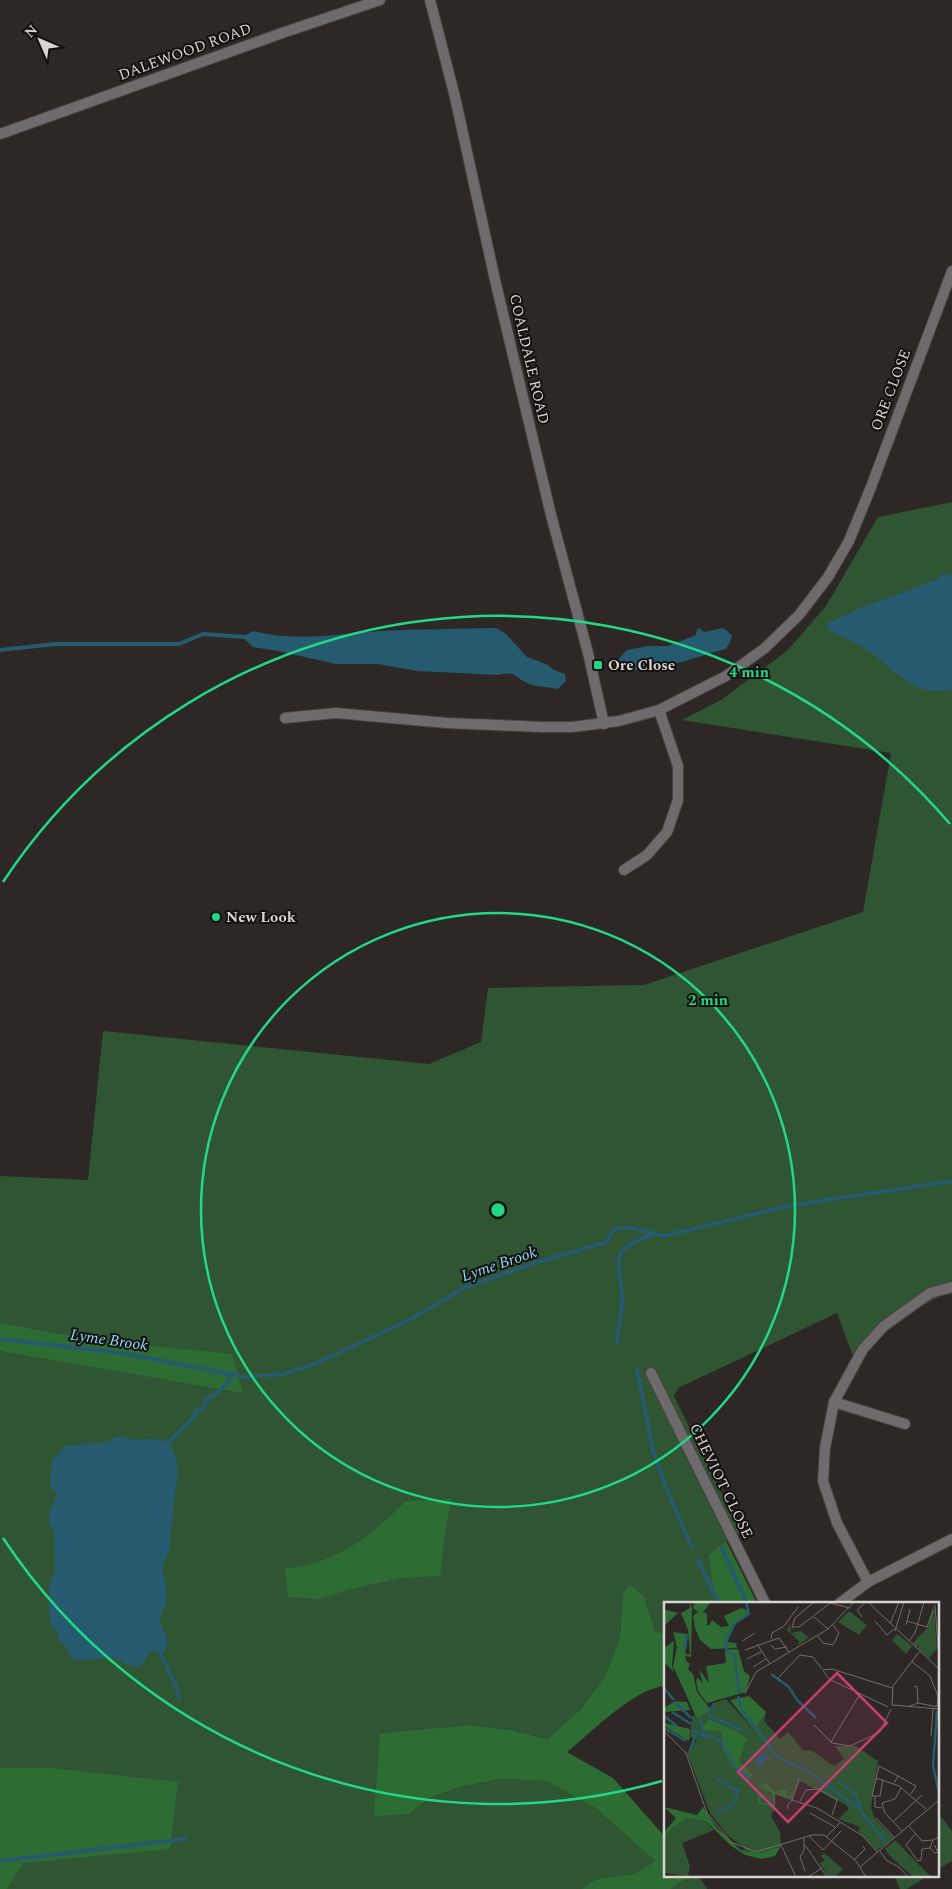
<svg xmlns="http://www.w3.org/2000/svg" width="952" height="1889" font-family="Spectral,serif">
<style>
.green{fill:#2f5532}
.forest{fill:#2d6d34}
.water{fill:#255a6f}
.lines{fill:none;stroke-linecap:round;stroke-linejoin:round}
.stream{stroke:#255a6f;stroke-width:4}
.street-casing{stroke:#494442;stroke-width:12}
.street{stroke:#6f6b6c;stroke-width:10}
.ring{fill:none;stroke:#22d887;stroke-width:2.5}
.poi-dot{fill:#22d887;stroke:#141110;stroke-width:2}
.labels{text-anchor:middle;dominant-baseline:central;stroke-width:4;stroke-linejoin:round;paint-order:stroke}
.street-label{font-size:15px;fill:#d9d5d3;stroke:#141110}
.poi-label{font-size:15px;font-weight:bold;fill:#d9d5d3;stroke:#141110;text-anchor:start}
.water-label{font-size:16px;font-style:italic;fill:#8fd8f7;stroke:#141110}
.inset-river{fill:none;stroke:#255a6f;stroke-width:2.5}
.inset-road{fill:none;stroke:#726d6b;stroke-width:1}
.view{fill:#c73e73;fill-opacity:0.15;stroke:#c73e73;stroke-width:2.5}
.inset-edge{fill:none;stroke:#d9d5d3;stroke-width:2.5}
.centre{fill:#22d887;stroke:#141110;stroke-width:2.5}
.ring-label{font-size:15px;text-anchor:middle;font-weight:bold;fill:#22d887;stroke:#141110;stroke-width:4;stroke-linejoin:round;paint-order:stroke}
</style>
<rect width="100%" height="100%" fill="#2d2826"/>
<g class="green">
<path d="M 952,502 L 952,1293 L 941,1296 L 903,1316 L 865,1353 L 853,1356 L 837,1313 L 678,1388 L 674,1396 L 741,1533 L 726,1541 L 711,1554 L 716,1603 L 666,1603 L 666,1635 L 655,1631 L 644,1596 L 630,1584 L 623,1593 L 620,1637 L 605,1676 L 580,1710 L 547,1739 L 512,1730 L 470,1725 L 380,1733 L 409,1814 L 429,1798 L 463,1786 L 503,1779 L 546,1781 L 595,1808 L 657,1861 L 634,1874 L 596,1879 L 582,1889 L 0,1889 L 0,1351 L 243,1392 L 102,1341 L 0,1323 L 0,1176 L 88,1180 L 103,1031 L 429,1064 L 481,1042 L 488,988 L 644,985 L 863,912 L 891,753 L 682,720 L 721,700 L 787,651 L 826,606 L 878,517 Z"/>
<path d="M 938,1813 L 952,1831 L 952,1861 L 938,1869 Z"/>
<path d="M 691,1875 L 698,1875 L 707,1889 L 671,1889 Z"/>
<path d="M 894,1875 L 929,1875 L 907,1889 L 900,1889 Z"/>
</g>
<g class="forest">
<path d="M 0,1323 L 102,1341 L 232,1354 L 243,1393 L 0,1351 Z"/>
<path d="M 451,1499 L 444,1541 L 440,1576 L 400,1578 L 347,1590 L 319,1599 L 288,1597 L 285,1569 C 336,1564 371,1536 406,1501 Z"/>
<path d="M 726,1541 L 757,1603 L 715,1603 L 709,1555 Z"/>
<path d="M 630,1584 L 644,1596 L 655,1631 L 666,1635 L 666,1686 C 634,1688 592,1732 567,1752 L 613,1778 L 666,1838 L 666,1875 L 691,1875 L 671,1889 L 582,1889 L 596,1879 L 634,1874 L 656,1861 L 595,1808 L 546,1781 L 503,1779 L 463,1786 L 429,1798 L 409,1814 L 374,1816 L 380,1733 L 470,1725 L 512,1730 L 547,1739 L 580,1710 L 605,1676 L 620,1637 L 623,1593 Z"/>
<path d="M 0,1768 L 50,1768 L 178,1782 L 170,1849 L 23,1863 L 7,1889 L 0,1889 Z"/>
</g>
<g class="water">
<path d="M 942,574 L 952,575 L 952,689 C 916,698 898,673 873,654 C 859,644 843,637 828,630 L 828,623 L 860,608 L 936,580 Z"/>
<path d="M 496,628 L 506,634 L 527,657 L 546,664 L 554,670 L 565,674 L 566,681 L 558,689 C 549,687 535,687 527,683 C 512,676 518,671 498,675 L 418,671 L 378,664 L 336,664 L 278,651 L 253,647 L 242,637 L 253,631 C 295,642 338,634 380,631 C 418,629 457,629 496,628 Z"/>
<path d="M 699,628 L 704,632 L 723,628 L 732,635 L 731,640 L 726,649 C 696,656 645,678 616,667 L 615,663 L 627,650 L 648,646 L 668,646 L 696,635 L 697,630 Z"/>
<path d="M 123,1436 C 138,1446 160,1430 172,1449 C 183,1466 175,1490 173,1509 C 172,1523 171,1537 169,1551 C 167,1557 163,1561 163,1569 C 164,1579 167,1589 167,1599 C 167,1607 160,1613 160,1620 C 162,1632 172,1641 164,1652 L 160,1653 L 151,1650 C 147,1656 145,1663 139,1666 C 129,1669 122,1660 112,1658 C 100,1656 88,1663 72,1659 L 66,1647 L 59,1642 L 57,1631 L 51,1625 L 49,1613 L 49,1586 L 55,1571 L 54,1531 L 49,1523 L 49,1512 L 55,1501 L 56,1494 L 50,1486 L 52,1461 L 65,1446 L 107,1442 L 117,1437 Z"/>
</g>
<g class="lines">
<g class="stream">
<path d="M 0,650 L 55,644 L 179,644 L 203,634 L 245,637"/>
<path d="M 0,1339 L 121,1353 L 246,1377 L 283,1374 L 317,1363 L 411,1319 L 466,1287 L 535,1263 L 607,1242 L 613,1230 L 627,1227 L 664,1236 L 788,1206 L 952,1181"/>
<path d="M 617,1342 C 618,1326 623,1312 622,1296 C 622,1283 615,1265 621,1253 C 626,1244 644,1238 654,1234"/>
<path d="M 637,1369 L 653,1450 L 667,1490 L 692,1547"/>
<path d="M 167,1444 L 194,1417 L 197,1410 L 204,1408 L 207,1399 C 217,1395 228,1384 232,1374"/>
<path d="M 722,1548 L 747,1603"/>
<path d="M 698,1560 L 719,1603"/>
<path d="M 160,1653 L 176,1686 L 179,1698"/>
<path d="M 0,1861 L 185,1839"/>
</g>
<defs>
<g id="street">
<path d="M 430,0 L 455,97 L 495,280 L 551,515 L 588,653 L 604,724"/>
<path d="M 0,134 L 285,32 L 380,0"/>
<path d="M 285,718 L 336,713 L 447,723 L 543,727 L 572,727 L 619,721 L 659,710 L 726,676 L 765,648 L 799,615 L 828,577 L 849,541 L 871,487 L 952,271"/>
<path d="M 624,870 L 647,855 L 667,832 L 678,800 L 678,766 L 659,710"/>
<path d="M 651,1373 L 765,1603"/>
<path d="M 834,1402 L 905,1424"/>
<path d="M 868,1582 L 837,1523 L 823,1481 L 825,1448 L 834,1402 L 863,1349 L 884,1326 L 930,1293 L 952,1287"/>
<path d="M 840,1603 L 868,1582 L 952,1539"/>
</g>
</defs>
<use href="#street" class="street-casing"/>
<use href="#street" class="street"/>
</g>
<g class="ring">
<circle cx="498" cy="1210" r="297"/>
<path d="M662 1781A594 594 0 0 1 3 1538M3 882A594 594 0 0 1 950 824"/>
</g>
<g class="poi-dot">
<rect x="593" y="660" width="10" height="10" rx="2.5"/>
<circle cx="216" cy="917" r="5"/>
</g>
<g class="labels">
<g class="street-label">
<text transform="translate(185 52) rotate(-20)">DALEWOOD ROAD</text>
<text transform="translate(529 359) rotate(77)">COALDALE ROAD</text>
<text transform="translate(891 390) rotate(-69)">ORE CLOSE</text>
<text transform="translate(721 1481) rotate(64)">CHEVIOT CLOSE</text>
</g>
<g class="poi-label">
<text x="608" y="665">Ore Close</text>
<text x="226" y="917">New Look</text>
</g>
<g class="water-label">
<text transform="translate(499 1264) rotate(-19)">Lyme Brook</text>
<text transform="translate(109 1340) rotate(8)">Lyme Brook</text>
</g>
</g>
<g transform="translate(664 1602)">
<rect width="275" height="275" fill="#2d2826"/>
<path d="M 269,4 L 270,5 L 273,47 L 265,56 L 254,47 L 255,43 L 252,46 L 248,42 L 264,25 ZM 185,9 L 203,23 L 195,33 L 174,20 ZM 126,22 L 127,31 L 137,29 L 145,36 L 134,43 L 135,39 L 123,28 ZM 233,32 L 248,44 L 242,52 L 228,38 ZM 62,97 L 114,154 L 93,124 L 102,110 L 100,119 L 116,137 L 124,130 L 140,149 L 147,148 L 170,164 L 180,157 L 171,144 L 192,144 L 214,159 L 207,206 L 211,217 L 230,236 L 213,249 L 194,229 L 196,225 L 174,217 L 185,207 L 182,203 L 136,179 L 131,190 L 125,194 L 122,187 L 114,191 L 101,187 L 108,193 L 110,203 L 96,200 L 95,195 L 94,202 L 111,205 L 107,214 L 116,230 L 117,244 L 97,251 L 78,249 L 81,246 L 64,234 L 46,211 L 23,151 L 33,138 L 26,135 L 28,114 L 31,113 L 33,117 L 47,108 L 49,101 ZM 23,216 L 42,219 L 50,228 L 18,241 L 26,264 L 24,274 L 0,271 L 0,236 L 8,226 ZM 231,238 L 263,271 L 268,275 L 249,275 L 225,253 L 221,247 ZM 160,251 L 179,267 L 171,275 L 164,275 L 156,261 L 161,258 L 157,254 Z" fill="#2f5532"/>
<path d="M 26,0 L 28,7 L 27,55 L 21,54 L 22,59 L 26,62 L 24,67 L 29,72 L 33,90 L 47,108 L 33,117 L 9,64 L 13,45 L 9,30 L 23,32 L 21,48 L 22,53 L 26,52 L 24,28 L 17,11 L 26,6 ZM 31,0 L 47,0 L 39,10 L 43,12 L 43,23 L 46,23 L 48,18 L 57,25 L 65,24 L 60,14 L 77,6 L 83,8 L 84,12 L 71,21 L 63,40 L 72,41 L 73,46 L 47,47 L 36,38 L 31,26 L 29,14 L 34,10 L 29,6 ZM 3,8 L 14,11 L 0,24 L 0,9 ZM 10,39 L 8,63 L 10,70 L 0,60 L 0,46 ZM 74,47 L 80,69 L 86,74 L 82,90 L 43,101 L 34,89 L 32,78 L 34,76 L 39,82 L 35,67 L 45,81 L 42,64 L 62,61 L 61,48 ZM 85,94 L 102,110 L 93,124 L 114,154 L 113,156 L 66,98 ZM 11,99 L 23,100 L 26,108 L 0,110 L 0,106 ZM 45,117 L 74,130 L 83,137 L 75,159 L 89,173 L 85,176 L 68,165 L 58,145 L 58,130 L 37,127 ZM 0,121 L 26,127 L 25,139 L 0,124 ZM 102,181 L 111,190 L 123,187 L 124,194 L 130,189 L 127,198 L 111,192 L 111,205 L 94,202 L 93,192 L 97,194 L 96,200 L 110,202 L 108,192 L 97,185 ZM 0,205 L 33,213 L 39,205 L 53,226 L 78,249 L 97,251 L 117,244 L 111,254 L 98,257 L 81,253 L 66,243 L 42,219 L 23,216 L 8,226 L 0,236 L 0,230 L 12,216 Z" fill="#2d6d34"/>
<path d="M 99,150 L 106,156 L 93,165 L 91,158 Z" fill="#255a6f"/>
<path class="inset-river" d="M 21,48 L 23,32M 107,72 L 125,85 L 133,98 L 152,116M 0,86 L 10,98M 75,91 L 71,53 L 63,50 L 61,42 L 71,21 L 85,12 L 82,0M 74,94 L 78,108 L 114,156 L 141,167 L 197,208M 11,100 L 27,116M 51,101 L 44,111 L 46,115 L 79,128M 273,109 L 269,164 L 275,190M 8,110 L 27,122M 0,114 L 13,124M 0,126 L 22,139M 28,128 L 41,135 L 36,117M 43,133 L 58,140 L 71,165 L 86,177M 26,148 L 32,133M 52,176 L 71,188 L 74,187 L 71,201 L 53,211M 174,179 L 192,193 L 197,206M 197,210 L 222,240"/>
<path class="inset-road" d="M 150,0 L 131,16 L 128,25 L 135,25 L 166,1 L 186,6M 204,0 L 275,67M 271,3 L 275,58M 150,15 L 164,27M 198,15 L 193,8 L 202,0M 211,19 L 223,33 L 230,27M 243,19 L 263,25 L 269,9M 226,22 L 235,0M 242,23 L 246,7M 231,29 L 240,0M 153,33 L 159,41 L 169,43 L 175,31 L 169,23M 107,37 L 108,31 L 120,24 L 134,5M 78,39 L 91,31M 245,39 L 251,31 L 260,0M 93,42 L 106,62M 107,43 L 111,47 L 123,45M 81,48 L 115,36 L 125,50M 83,57 L 97,50M 247,59 L 266,74 L 274,94 L 273,104M 89,65 L 102,57M 159,68 L 168,67 L 228,86M 159,69 L 165,77 L 224,105M 113,77 L 136,53 L 149,55 L 158,67M 250,84 L 253,85 L 254,101M 81,91 L 92,70 L 164,27 L 190,0M 228,103 L 229,84 L 255,50M 228,103 L 275,107M 246,104 L 254,101 L 274,105M 150,123 L 168,141 L 186,144 L 216,130 L 227,107M 0,129 L 22,151 L 43,211 L 67,240 L 92,250 L 148,233 L 160,233 L 192,259 L 202,275M 267,134 L 269,106M 167,140 L 196,92M 212,176 L 235,184 L 262,207M 219,177 L 216,194 L 208,194 L 215,164 L 234,174M 230,181 L 234,174 L 252,184 L 247,192M 237,186 L 231,197 L 218,201 L 221,211 L 238,229M 211,194 L 211,205 L 218,206M 128,198 L 135,177M 136,199 L 142,188 L 154,187 L 173,198 L 168,213M 125,207 L 123,204 L 128,198 L 153,206 L 199,234 L 213,250M 146,211 L 171,225M 212,216 L 231,236M 229,220 L 258,193M 245,224 L 258,239 L 269,238M 252,231 L 242,243 L 254,259 L 257,258 L 258,247 L 266,246M 145,234 L 159,248 L 177,229M 162,235 L 177,220M 140,236 L 140,248 L 136,255 L 141,269M 117,243 L 132,275M 141,243 L 163,275M 266,246 L 271,251 L 274,250 L 270,243M 266,246 L 269,238 L 275,235M 216,249 L 222,258 L 236,266 L 244,275M 191,257 L 201,247 L 199,244M 196,265 L 275,198M 144,275 L 158,266"/>
<path class="view" d="M 173,71 L 223,121 L 124,220 L 74,170 Z"/>
<rect width="275" height="275" class="inset-edge"/>
</g>
<circle cx="498" cy="1210" r="8" class="centre"/>
<g class="ring-label">
<text x="749" y="677">4 min</text>
<text x="708" y="1005">2 min</text>
</g>
<g transform="translate(40 40) rotate(315)" stroke="#141110" stroke-width="4" paint-order="stroke">
<path d="M0-4L9 19L0 12L-9 19Z" fill="#d9d5d3"/>
<text y="-8" font-size="14" font-weight="bold" text-anchor="middle" fill="#d9d5d3">N</text>
</g>
</svg>
